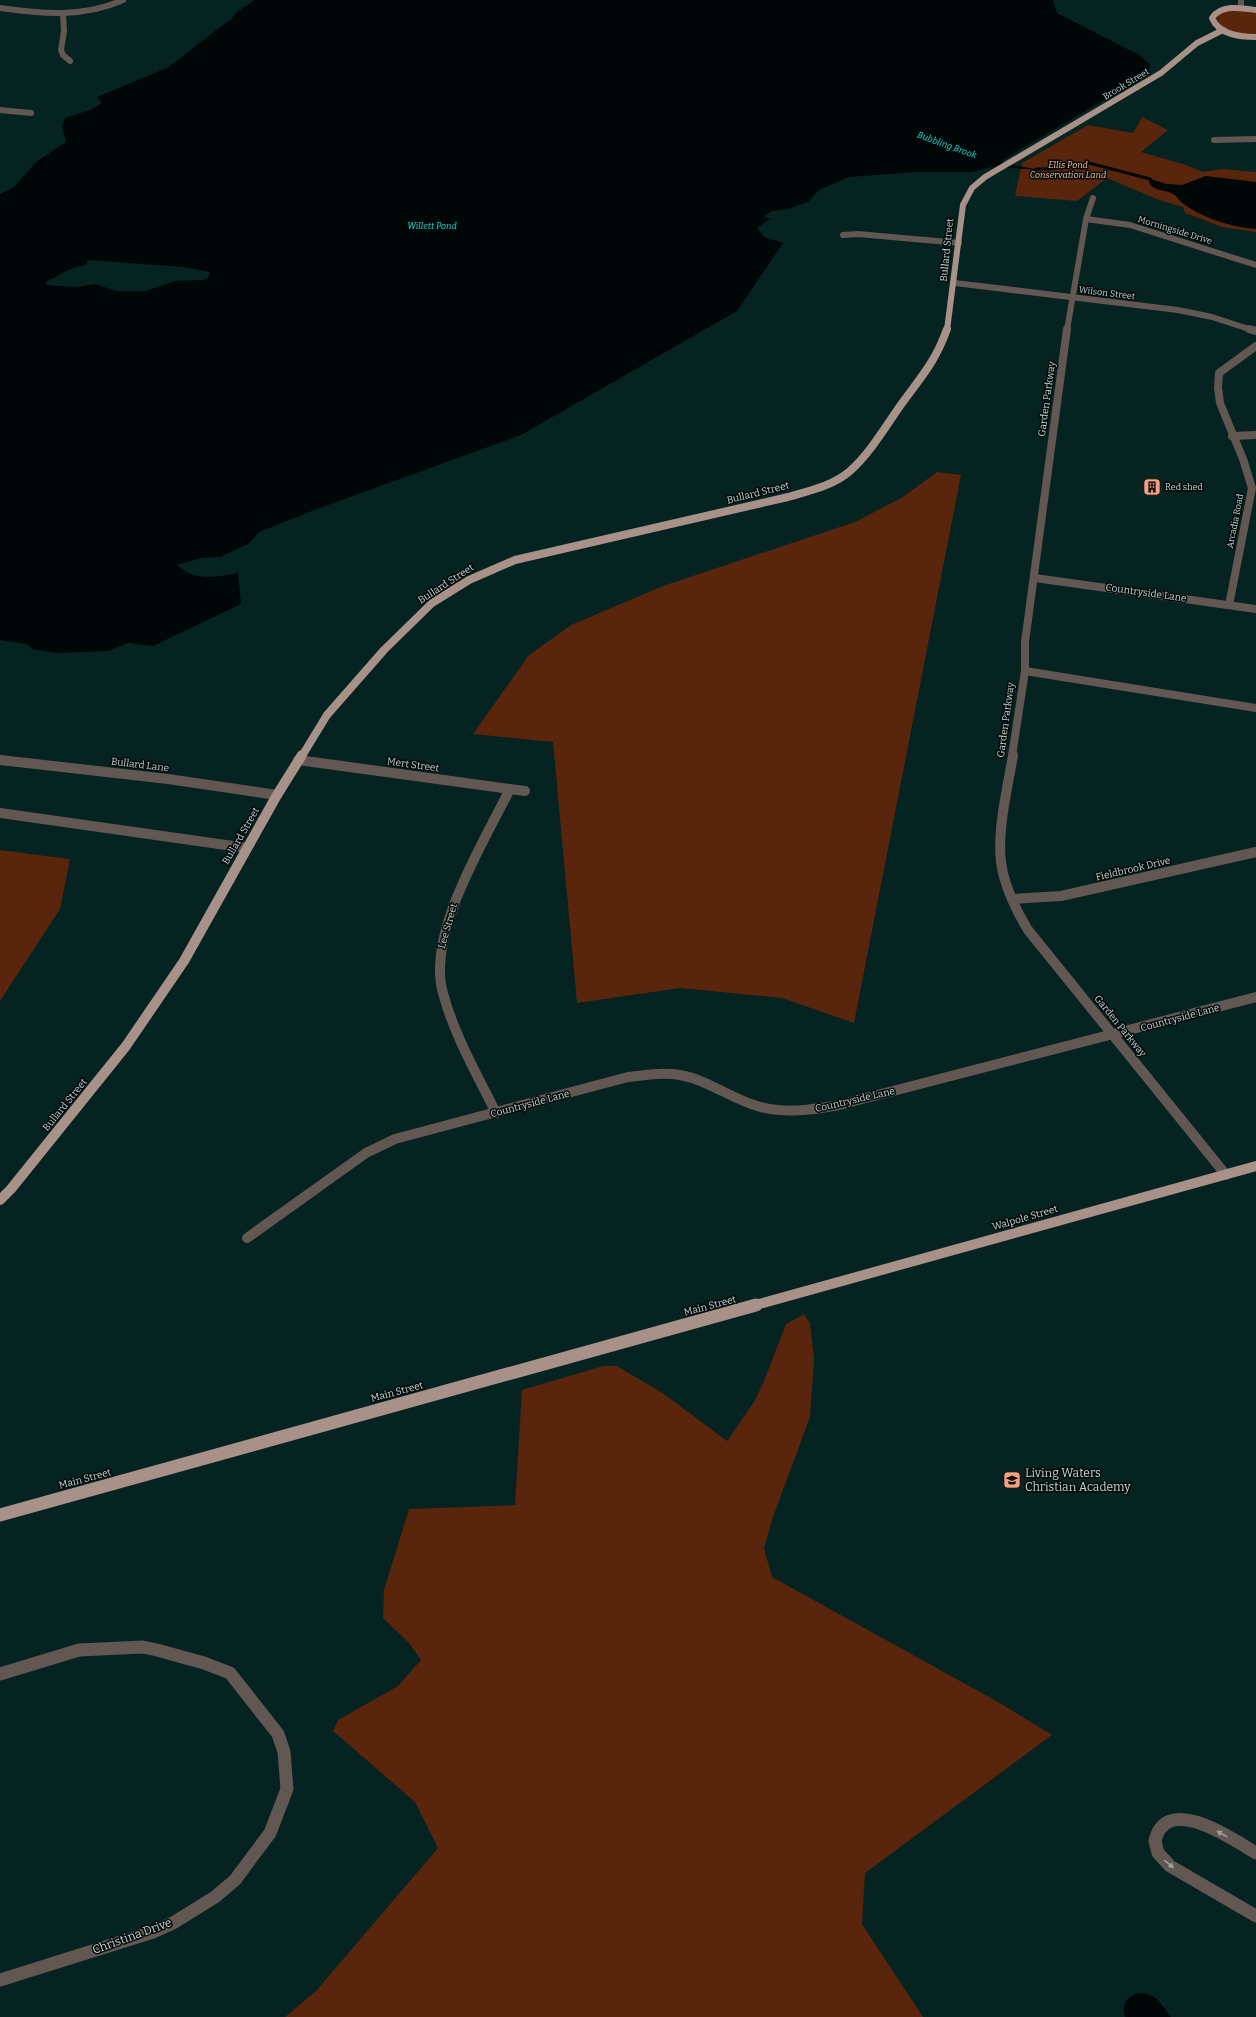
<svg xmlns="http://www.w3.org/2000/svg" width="1256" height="2017" font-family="Bitter,serif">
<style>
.green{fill:#59250c}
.water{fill:#000707;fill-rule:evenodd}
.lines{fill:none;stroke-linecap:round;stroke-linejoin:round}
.stream{stroke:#000707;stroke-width:3}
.minor-far3{stroke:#625753;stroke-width:6}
.minor-far2{stroke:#625753;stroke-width:8}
.minor-far1{stroke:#625753;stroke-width:10}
.minor{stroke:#625753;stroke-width:13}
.major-far3{stroke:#a89188;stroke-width:6}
.major-far2{stroke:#a89188;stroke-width:8}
.major-far1{stroke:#a89188;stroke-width:10}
.major{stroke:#a89188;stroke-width:13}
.oneway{fill:#9da3a0}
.labels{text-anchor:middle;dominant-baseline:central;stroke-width:3;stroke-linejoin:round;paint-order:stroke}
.far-street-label{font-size:9px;fill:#c5d5d4;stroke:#020a09}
.far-water-label{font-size:9px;font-style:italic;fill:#13dfd7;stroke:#020a09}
.far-park-label{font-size:9px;font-style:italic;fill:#ffbea3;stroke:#020a09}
.far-poi-label{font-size:9px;fill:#c5d5d4;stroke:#020a09;text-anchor:start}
.street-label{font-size:10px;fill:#c5d5d4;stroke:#020a09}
.near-poi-label{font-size:12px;fill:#c5d5d4;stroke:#020a09;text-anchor:start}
.near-street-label{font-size:12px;fill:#c5d5d4;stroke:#020a09}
</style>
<rect width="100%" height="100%" fill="#052321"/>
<g class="green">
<path d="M 1227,10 L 1256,11 L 1256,35 C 1244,34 1219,33 1216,19 L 1218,14 Z"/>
<path d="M 1142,117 L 1168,130 L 1141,152 L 1186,165 L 1203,172 L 1223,169 L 1256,172 L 1256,232 L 1222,227 L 1185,213 L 1183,207 L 1159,200 L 1107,178 L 1077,201 L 1015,196 L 1022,163 L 1088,125 L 1133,133 Z"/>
<path d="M 937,472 L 961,475 L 854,1023 L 782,998 L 680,988 L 577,1003 L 553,742 L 473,734 L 529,655 L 571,625 L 663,586 L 855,522 L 903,497 Z"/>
<path d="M 0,850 L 70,859 L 60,909 L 0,1001 Z"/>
<path d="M 804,1314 L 810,1323 L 814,1359 L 810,1417 L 773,1517 L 764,1548 L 772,1577 L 998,1702 L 1052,1735 L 865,1873 L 862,1924 L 923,2017 L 285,2017 L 316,1991 L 438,1848 L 415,1802 L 333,1731 L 338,1720 L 398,1686 L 421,1660 L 409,1643 L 383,1618 L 384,1590 L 409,1509 L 515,1505 L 522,1390 L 603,1366 L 617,1366 L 664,1394 L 727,1441 L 754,1402 L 764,1381 L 786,1324 Z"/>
</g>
<g class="water">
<path d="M 254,0 L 1053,0 L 1057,13 L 1141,56 L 1150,65 L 1149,70 L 1136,81 L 1001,161 L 1011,165 L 1042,170 L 992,167 L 972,172 L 916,172 L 849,177 L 819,190 L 808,202 L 788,209 L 772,211 L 764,216 L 770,219 L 757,228 L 764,237 L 783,243 L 737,311 L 521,435 L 317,509 L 259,532 L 248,544 L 220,557 L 201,558 L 177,565 C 196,582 215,577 238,573 L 241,604 L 153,646 L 128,643 L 108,651 L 56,653 L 32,649 L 27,644 L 0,640 L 0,194 L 14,187 L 36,162 L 66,142 L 62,126 L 65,118 L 90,110 L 102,103 L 97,97 L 169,67 L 224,24 C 234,19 232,16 238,11 C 244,7 249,5 254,0 ZM 87,260 L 184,267 L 210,272 L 208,278 L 202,280 L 175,281 L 145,291 L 116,291 L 95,284 L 75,287 L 47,285 L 46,282 L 68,270 L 87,264 Z"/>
<path d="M 1206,176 L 1256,182 L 1256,229 C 1230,227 1202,218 1181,202 C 1179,200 1177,197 1175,195 C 1167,189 1153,192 1149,182 L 1150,179 L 1167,184 L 1182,185 Z"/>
<path d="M 1140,1993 C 1158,1994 1161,2005 1171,2017 L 1125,2017 C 1121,2004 1127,1996 1140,1993 Z"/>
</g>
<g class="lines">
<path class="stream" d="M 1036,169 L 1050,169 L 1089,163 L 1150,179 L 1155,184"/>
<g class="minor-far3">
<path d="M 1241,0 L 1241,8"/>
<path d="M 0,8 C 42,14 83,18 123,0"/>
<path d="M 63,14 L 64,31 L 61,50 L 63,55 L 70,61"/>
<path d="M 0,110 L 31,113"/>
<path d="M 1214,140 L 1256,139"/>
<path d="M 1086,219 L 1130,225 L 1256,265"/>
<path d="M 843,235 L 858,234 L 959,243"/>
<path d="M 955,283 L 1178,310 L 1212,317 L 1252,330"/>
<path d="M 1067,330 L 1086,219 L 1093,198"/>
</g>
<g class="minor-far2">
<path d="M 1249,329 L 1256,331"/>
<path d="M 1232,436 L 1256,435"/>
<path d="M 1035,578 L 1256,609"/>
<path d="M 1229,605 L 1252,488 L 1243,459 L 1220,403 L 1218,388 L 1219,373 L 1256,346"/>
<path d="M 1025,671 L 1256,708"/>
<path d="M 1012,756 L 1025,671 L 1025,642 L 1067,329"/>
</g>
<g class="minor-far1">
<path d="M 1013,755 C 1008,786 997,830 1001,862 C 1004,885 1016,910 1028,930 L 1226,1175"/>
<path d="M 0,760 L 168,779 L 277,795"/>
<path d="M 298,760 L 525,791"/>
<path d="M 0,813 L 247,848"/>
<path d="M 1013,899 L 1061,896 L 1256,852"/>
<path d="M 496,1113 C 477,1074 454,1035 443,993 C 426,934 484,842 510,789"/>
<path d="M 247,1238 L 366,1153 L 395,1139 L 628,1077 C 645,1075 663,1072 680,1075 C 708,1080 730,1098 757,1106 C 784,1114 812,1110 839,1105 L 1256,997"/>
</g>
<g class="minor">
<path d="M 0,1674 L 79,1650 L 143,1647 L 157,1650 L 204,1663 L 230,1673 L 278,1734 L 284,1752 L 287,1789 L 270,1833 L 235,1880 L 215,1897 L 173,1923 L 153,1932 L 0,1980"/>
<path d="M 1256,1853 C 1234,1840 1166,1792 1155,1841 L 1158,1853 L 1170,1866 L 1256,1916"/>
</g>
<g class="major-far3">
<path d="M 1256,10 C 1242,8 1221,4 1212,18 C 1219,35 1240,37 1256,37"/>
<path d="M 947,330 L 963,205 L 972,188 L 985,177 L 1161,73 L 1197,43 L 1223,30"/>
</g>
<path class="major-far2" d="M 302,756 L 327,715 L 384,650 L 432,603 L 469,580 L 515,560 L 788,497 C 808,491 833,486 850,471 C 870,453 884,429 900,406 C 920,378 935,363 947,329"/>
<g class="major-far1">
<path d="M 0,1200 L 11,1189 L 126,1046 L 184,961 L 277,795 L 302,755"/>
<path d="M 752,1306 L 1256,1166"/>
</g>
<path class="major" d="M 0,1515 L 756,1305"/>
</g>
<defs><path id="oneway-solid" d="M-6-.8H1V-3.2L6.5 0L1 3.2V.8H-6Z"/></defs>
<g class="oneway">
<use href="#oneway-solid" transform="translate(1222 1834) rotate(-151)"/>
<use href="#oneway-solid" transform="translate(1169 1864) rotate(40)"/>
</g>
<defs>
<symbol id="building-square" viewBox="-11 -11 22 22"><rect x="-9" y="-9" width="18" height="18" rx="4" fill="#f2a17e" stroke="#020a09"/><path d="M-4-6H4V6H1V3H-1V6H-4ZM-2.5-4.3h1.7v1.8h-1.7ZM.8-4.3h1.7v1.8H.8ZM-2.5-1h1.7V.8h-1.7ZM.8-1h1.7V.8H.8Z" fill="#111"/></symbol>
<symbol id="school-square" viewBox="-11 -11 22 22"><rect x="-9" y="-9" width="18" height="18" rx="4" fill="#f2a17e" stroke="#020a09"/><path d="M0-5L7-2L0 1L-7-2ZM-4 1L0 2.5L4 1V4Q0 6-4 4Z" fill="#111"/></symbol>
</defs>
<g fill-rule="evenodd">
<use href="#building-square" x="1142" y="477" width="20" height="20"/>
<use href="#school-square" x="1002" y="1470" width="20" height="20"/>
</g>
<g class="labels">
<g class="far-street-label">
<text transform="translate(1126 84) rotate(-31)">Brook Street</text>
<text transform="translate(1175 230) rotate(17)">Morningside Drive</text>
<text transform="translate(1107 293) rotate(7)">Wilson Street</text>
<text transform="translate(1235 521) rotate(-79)">Arcadia Road</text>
</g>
<g class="far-water-label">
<text transform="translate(947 145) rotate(20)">Bubbling Brook</text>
<text x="432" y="226">Willett Pond</text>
</g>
<g class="far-park-label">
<text x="1068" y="165">Ellis Pond<tspan x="1068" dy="10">Conservation Land</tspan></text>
</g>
<g class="far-poi-label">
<text x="1165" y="487">Red shed</text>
</g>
<g class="street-label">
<text transform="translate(947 250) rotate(-84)">Bullard Street</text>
<text transform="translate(1047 399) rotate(-82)">Garden Parkway</text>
<text transform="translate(758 493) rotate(-14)">Bullard Street</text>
<text transform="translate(446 584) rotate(-33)">Bullard Street</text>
<text transform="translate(1146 593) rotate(8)">Countryside Lane</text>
<text transform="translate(1006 720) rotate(-82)">Garden Parkway</text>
<text transform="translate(140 765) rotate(7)">Bullard Lane</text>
<text transform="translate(413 765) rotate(8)">Mert Street</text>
<text transform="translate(241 836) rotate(-60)">Bullard Street</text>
<text transform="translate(1133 869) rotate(-13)">Fieldbrook Drive</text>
<text transform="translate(448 926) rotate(-74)">Lee Street</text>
<text transform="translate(1180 1018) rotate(-15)">Countryside Lane</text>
<text transform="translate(1120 1026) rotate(51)">Garden Parkway</text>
<text transform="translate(855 1100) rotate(-13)">Countryside Lane</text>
<text transform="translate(530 1104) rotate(-15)">Countryside Lane</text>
<text transform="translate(65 1105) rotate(-51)">Bullard Street</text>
<text transform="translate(1025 1218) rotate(-16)">Walpole Street</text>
<text transform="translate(710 1306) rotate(-15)">Main Street</text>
<text transform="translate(397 1392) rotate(-15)">Main Street</text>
<text transform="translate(85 1479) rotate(-15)">Main Street</text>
</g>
<g class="near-poi-label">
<text x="1025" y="1473">Living Waters<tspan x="1025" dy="14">Christian Academy</tspan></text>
</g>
<g class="near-street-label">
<text transform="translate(132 1936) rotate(-20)">Christina Drive</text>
</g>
</g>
</svg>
